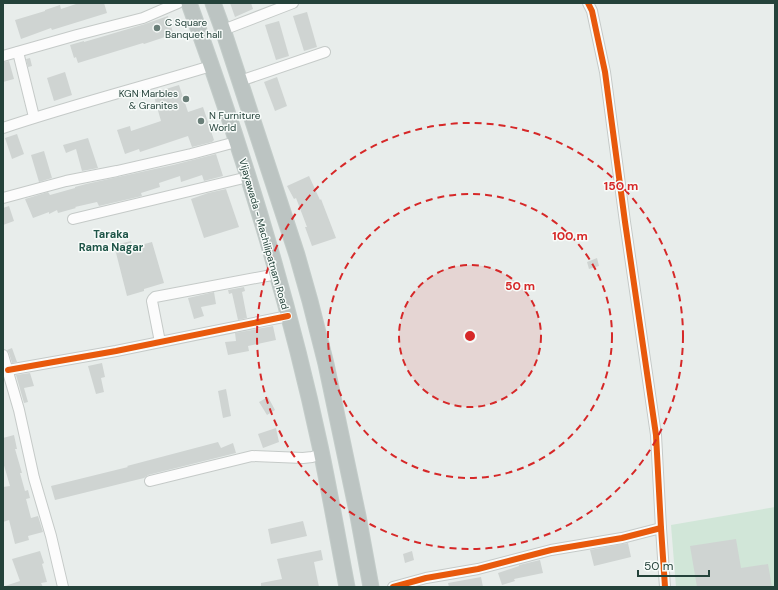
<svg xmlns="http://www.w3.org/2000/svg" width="778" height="590" font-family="'DM Sans',sans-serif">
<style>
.green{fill:#d1e6d8}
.building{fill:#cfd4d2}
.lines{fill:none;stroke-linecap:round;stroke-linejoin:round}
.minor-casing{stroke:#c5cac8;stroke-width:12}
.highway-casing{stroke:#c3ccc9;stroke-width:17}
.minor{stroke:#fcfcfc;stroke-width:10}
.highway{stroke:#bcc4c2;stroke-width:15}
.cycleway-casing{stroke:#f7fbf9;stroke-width:8}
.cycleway{stroke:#e8590c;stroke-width:6}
.ring{fill:none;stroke:#d62828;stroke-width:2;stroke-dasharray:7 5}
.poi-dot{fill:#697e78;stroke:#f7fbf9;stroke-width:1.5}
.labels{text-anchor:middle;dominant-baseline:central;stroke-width:3;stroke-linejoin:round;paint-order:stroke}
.poi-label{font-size:10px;fill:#24423a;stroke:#f7fbf9;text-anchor:start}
.street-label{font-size:10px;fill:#24423a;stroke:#f7fbf9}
.neighbourhood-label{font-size:11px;font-weight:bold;fill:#1f5548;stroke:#f7fbf9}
.centre{fill:#d62828;stroke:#f7fbf9;stroke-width:2}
.ring-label{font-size:12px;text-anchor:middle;font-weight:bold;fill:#d62828;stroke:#f7fbf9;stroke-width:3;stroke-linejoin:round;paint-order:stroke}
</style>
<rect width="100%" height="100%" fill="#e8edeb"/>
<path class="green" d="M 775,507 L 775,587 L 676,587 L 671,525 Z"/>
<g class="building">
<path d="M 79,3 L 104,3 L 107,13 L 52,30 L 51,28 L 21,39 L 15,20 L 45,11 L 45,10 L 60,5 L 61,9 Z"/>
<path d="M 230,3 L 251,3 L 253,9 L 235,17 Z"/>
<path d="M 307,12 L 317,47 L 304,51 L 293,16 Z"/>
<path d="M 168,16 L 174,36 L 165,39 L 165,37 L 144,44 L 143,43 L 78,63 L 76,57 L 74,58 L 70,45 L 84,41 L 84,42 L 145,24 Z"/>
<path d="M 279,21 L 289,56 L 276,60 L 265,25 Z"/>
<path d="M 30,58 L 32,66 L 28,67 L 26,59 Z"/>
<path d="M 9,61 L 14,79 L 3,82 L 3,62 Z"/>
<path d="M 65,72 L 72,95 L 54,101 L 47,78 Z"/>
<path d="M 277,77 L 287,106 L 275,111 L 264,82 Z"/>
<path d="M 179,85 L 188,112 L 203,107 L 214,140 L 212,142 L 192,147 L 188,136 L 140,152 L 139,149 L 125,154 L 117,130 L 130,126 L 131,131 L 161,121 L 153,93 Z"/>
<path d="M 17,134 L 24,154 L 12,159 L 5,138 Z"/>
<path d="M 88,138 L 98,168 L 82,171 L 76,149 L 66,153 L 63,145 Z"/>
<path d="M 44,151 L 52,178 L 39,182 L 31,155 Z"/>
<path d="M 216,154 L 223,176 L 204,181 L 202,175 L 181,182 L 180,176 L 159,183 L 160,187 L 141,193 L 142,196 L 99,206 L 97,202 L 75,207 L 76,208 L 58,213 L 57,210 L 49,214 L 49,212 L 33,218 L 25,199 L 48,192 L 50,195 L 75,188 L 75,187 L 86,184 L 173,165 Z"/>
<path d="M 309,176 L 320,200 L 321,199 L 336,238 L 312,246 L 305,227 L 307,227 L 296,198 L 294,199 L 287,186 Z"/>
<path d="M 226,189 L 239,227 L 204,238 L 191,199 L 208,193 Z"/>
<path d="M 9,206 L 14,221 L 3,225 L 3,208 Z"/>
<path d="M 131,241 L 133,247 L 152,242 L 164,283 L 144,289 L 144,291 L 127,296 L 114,245 Z"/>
<path d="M 597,258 L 599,266 L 589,269 L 587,262 Z"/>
<path d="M 244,287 L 245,291 L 242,292 L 247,318 L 238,320 L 232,293 L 229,294 L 228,290 Z"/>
<path d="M 214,292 L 216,304 L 201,307 L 204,316 L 194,319 L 188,298 Z"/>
<path d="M 273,326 L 276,340 L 248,346 L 249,351 L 228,355 L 225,342 L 236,341 L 235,333 Z"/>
<path d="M 12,348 L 17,362 L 12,363 L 9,353 L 7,350 Z"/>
<path d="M 102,363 L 105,377 L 101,378 L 104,392 L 96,394 L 88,366 Z"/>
<path d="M 30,373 L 34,386 L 24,388 L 28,402 L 24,403 L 16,375 Z"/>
<path d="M 226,389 L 231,416 L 223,418 L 218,391 Z"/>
<path d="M 268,397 L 275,410 L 267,415 L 259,402 Z"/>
<path d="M 276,428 L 279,442 L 263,448 L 258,434 Z"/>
<path d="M 14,435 L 17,449 L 15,449 L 22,473 L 20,473 L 25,491 L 28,490 L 30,498 L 26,499 L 31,518 L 38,516 L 43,532 L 28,536 L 29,540 L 15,544 L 9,520 L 3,522 L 3,487 L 10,486 L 3,462 L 3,438 Z"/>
<path d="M 218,442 L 221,448 L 233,443 L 236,453 L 148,475 L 144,478 L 55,500 L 51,486 L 128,467 L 127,466 Z"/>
<path d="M 303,521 L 307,536 L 271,544 L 268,529 Z"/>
<path d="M 736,539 L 741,568 L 768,564 L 772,587 L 697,587 L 690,546 Z"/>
<path d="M 628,543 L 631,557 L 594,566 L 590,550 Z"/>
<path d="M 321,550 L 323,560 L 314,562 L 319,587 L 261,587 L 261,583 L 282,579 L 277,559 Z"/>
<path d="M 40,551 L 44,563 L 42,564 L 47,582 L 41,583 L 43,587 L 6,587 L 5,586 L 20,581 L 12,559 Z"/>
<path d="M 412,551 L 414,560 L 405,563 L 403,554 Z"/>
<path d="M 540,560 L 543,573 L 514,579 L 515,581 L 502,585 L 498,573 L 519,566 L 519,565 Z"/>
<path d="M 481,577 L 483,587 L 449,587 L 448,583 Z"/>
</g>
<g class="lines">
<defs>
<g id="minor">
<path d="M 588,3 L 592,11 L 596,30 L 605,72 L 625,222 L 656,435 L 661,528 L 665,587"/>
<path d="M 223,30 L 293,3"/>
<path d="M 18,52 L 34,117"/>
<path d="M 3,56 L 77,35 L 143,18 L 178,3"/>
<path d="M 240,81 L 325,52"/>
<path d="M 3,128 C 72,105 142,87 211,66"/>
<path d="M 3,198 L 66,181 L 117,171 L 191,154 L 236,142"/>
<path d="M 73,219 L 248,177"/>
<path d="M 160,342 L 152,301 L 153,299 L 155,297 L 277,274"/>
<path d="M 3,355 L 19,410 L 34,478 L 51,536 L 63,587"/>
<path d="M 8,370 L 116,351 L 288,316"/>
<path d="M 150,481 L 252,456 L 303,458 L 312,457 L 322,454"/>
<path d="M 393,587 L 426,578 L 478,569 L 551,550 L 622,538 L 661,528"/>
</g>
<g id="highway">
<path d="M 189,3 C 242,148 288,296 320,446 C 330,493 338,540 347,587"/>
<path d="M 213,3 L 224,33 L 297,255 L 310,301 L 326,364 L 358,516 L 371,587"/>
</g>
</defs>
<use href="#minor" class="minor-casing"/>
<use href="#highway" class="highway-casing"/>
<use href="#minor" class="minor"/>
<use href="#highway" class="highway"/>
<defs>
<g id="cycleway">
<path d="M 588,3 L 592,11 L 596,30 L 605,72 L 625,222 L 656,435 L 661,528 L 665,587"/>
<path d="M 8,370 L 116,351 L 288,316"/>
<path d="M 393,587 L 426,578 L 478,569 L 551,550 L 622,538 L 661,528"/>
</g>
</defs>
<use href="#cycleway" class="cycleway-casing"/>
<use href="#cycleway" class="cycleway"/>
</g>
<circle cx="470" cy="336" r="71" fill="#d62828" fill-opacity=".12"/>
<g class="ring">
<circle cx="470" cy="336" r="71"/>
<circle cx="470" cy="336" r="142"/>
<circle cx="470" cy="336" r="213"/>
</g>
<g class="poi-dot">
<circle cx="157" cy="28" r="4"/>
<circle cx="186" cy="99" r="4"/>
<circle cx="201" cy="121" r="4"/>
</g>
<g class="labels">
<g class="poi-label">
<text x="165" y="22">C Square<tspan x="165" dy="12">Banquet hall</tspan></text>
<text x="178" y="93" text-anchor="end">KGN Marbles<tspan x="178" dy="12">&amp; Granites</tspan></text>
<text x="209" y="115">N Furniture<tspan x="209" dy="12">World</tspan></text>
</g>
<g class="street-label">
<text transform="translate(264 234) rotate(74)">Vijayawada - Machilipatnam Road</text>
</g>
<g class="neighbourhood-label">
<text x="111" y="234">Taraka<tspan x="111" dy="13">Rama Nagar</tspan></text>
</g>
</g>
<circle cx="470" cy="336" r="6" class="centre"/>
<g class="ring-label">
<text x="621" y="190">150 m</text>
<text x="570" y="240">100 m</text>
<text x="520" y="290">50 m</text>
</g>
<rect width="778" height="590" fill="none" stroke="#24423a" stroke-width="8"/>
<path d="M638 570v6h71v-6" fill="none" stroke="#24423a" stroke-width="2"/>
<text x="644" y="570" font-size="12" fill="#24423a" stroke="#f7fbf9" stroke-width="3" paint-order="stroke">50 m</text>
</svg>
